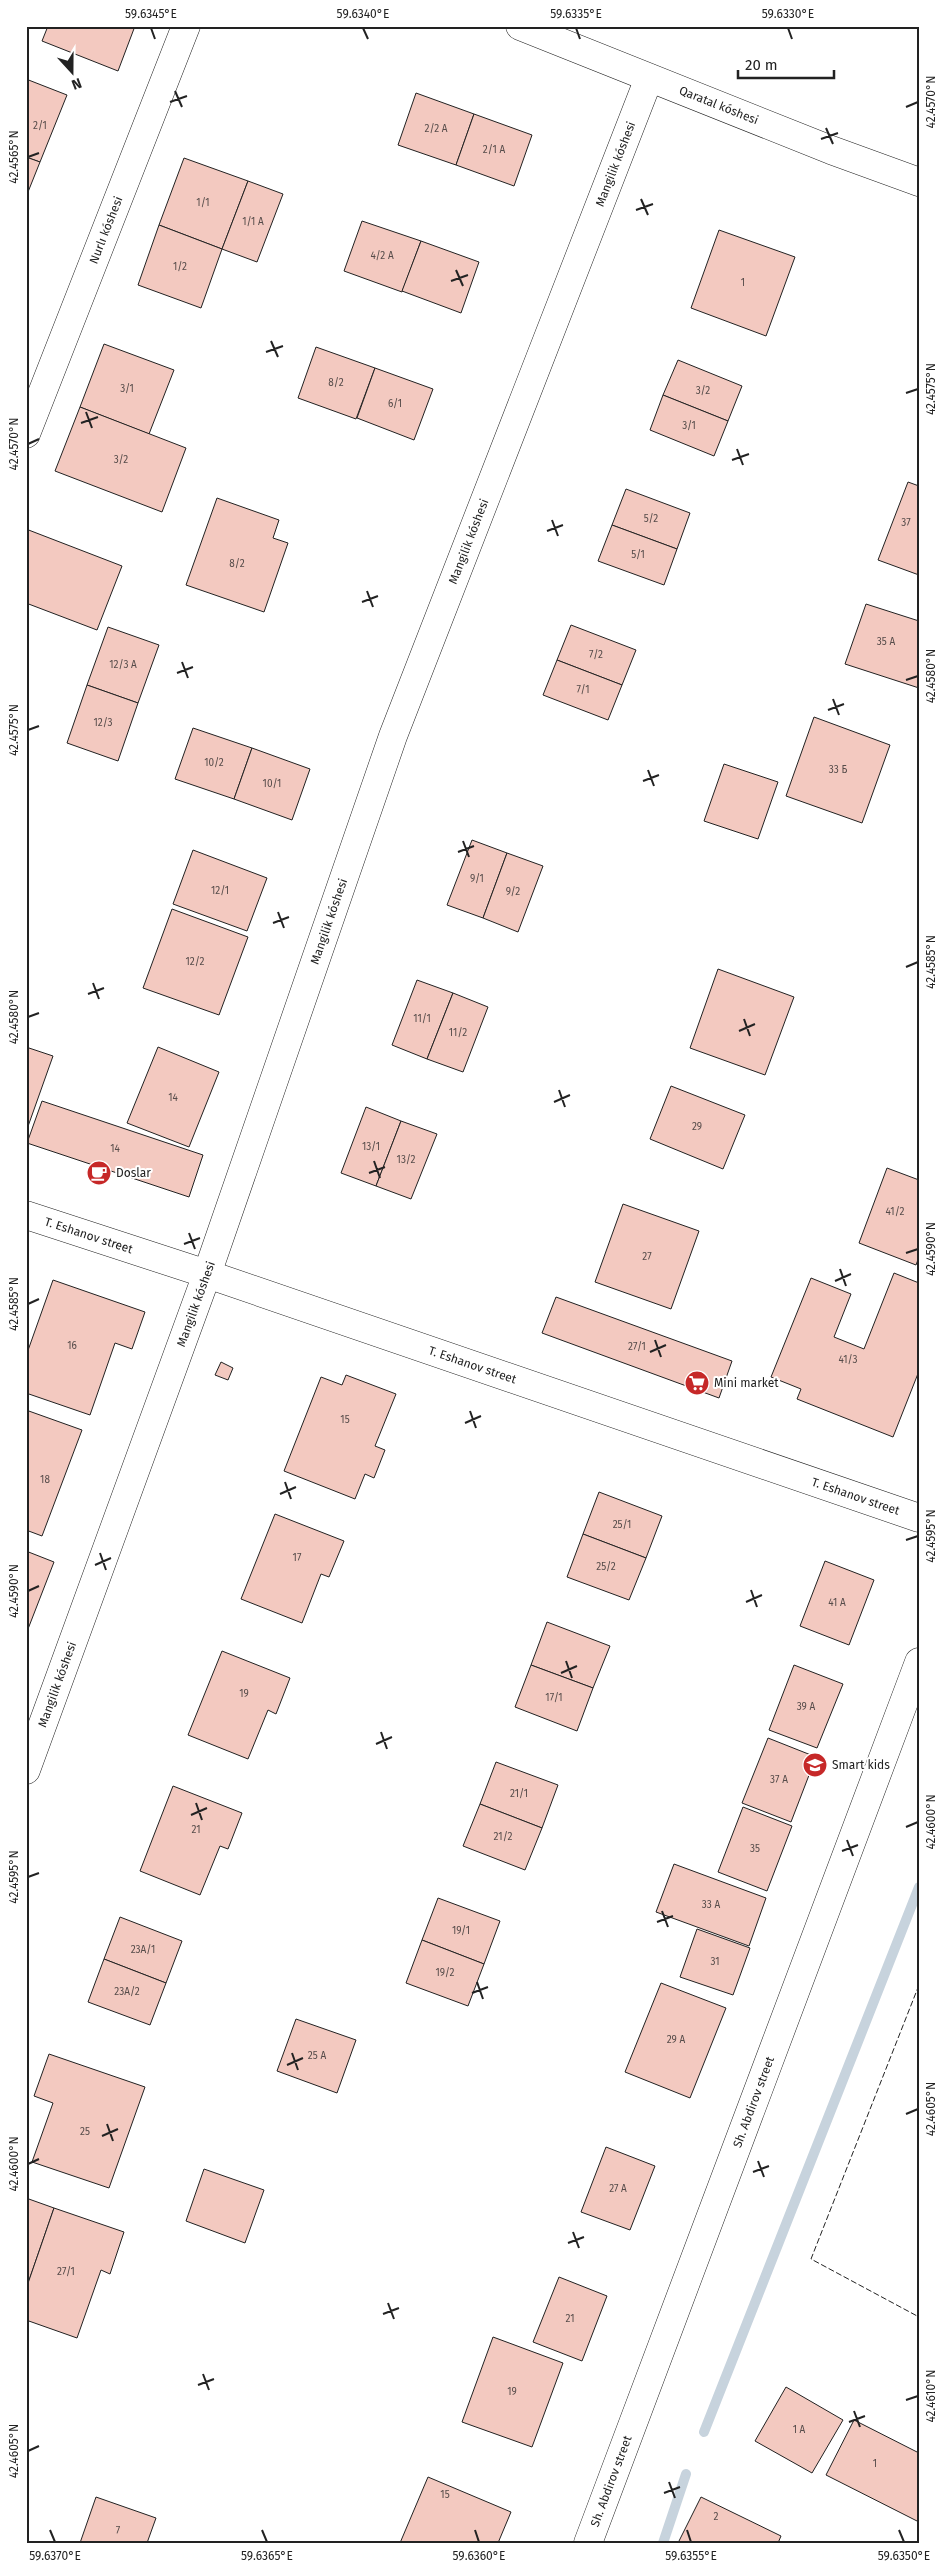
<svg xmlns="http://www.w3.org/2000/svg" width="945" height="2569" font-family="'Fira Sans',sans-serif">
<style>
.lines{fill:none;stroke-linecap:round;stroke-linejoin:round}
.stream{stroke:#c7d3dd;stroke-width:10}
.building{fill:#f3c9c0;stroke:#222}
.minor-casing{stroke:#222;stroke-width:29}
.major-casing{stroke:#222;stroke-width:29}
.minor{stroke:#fff;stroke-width:28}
.major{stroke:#fff;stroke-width:28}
.fence{stroke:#222;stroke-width:1;stroke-dasharray:6 2.5;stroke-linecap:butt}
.ticks{fill:none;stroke:#222;stroke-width:2}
.labels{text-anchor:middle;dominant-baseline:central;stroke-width:4;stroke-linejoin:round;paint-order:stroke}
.number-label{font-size:10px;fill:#564c4a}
.street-label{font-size:12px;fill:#222;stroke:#fff}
.poi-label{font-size:12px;fill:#222;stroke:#fff;text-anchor:start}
.neatline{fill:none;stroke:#222;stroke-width:2}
.ticks-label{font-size:12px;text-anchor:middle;fill:#222}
</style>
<rect width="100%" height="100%" fill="#fff"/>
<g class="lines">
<g class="stream">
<path d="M 704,2432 L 919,1887"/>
<path d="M 663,2543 L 686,2474"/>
</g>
</g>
<g class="building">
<path d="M 48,26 L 135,26 L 118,71 L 42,41 Z"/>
<path d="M 26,79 L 67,95 L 40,162 L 26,157 Z"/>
<path d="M 416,93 L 474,114 L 456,165 L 398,145 Z"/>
<path d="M 474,114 L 532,135 L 514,186 L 456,165 Z"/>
<path d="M 26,157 L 40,162 L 26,197 Z"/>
<path d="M 184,158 L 248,181 L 222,249 L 159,225 Z"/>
<path d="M 248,181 L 283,194 L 257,262 L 222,249 Z"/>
<path d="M 362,221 L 421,241 L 402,292 L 344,271 Z"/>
<path d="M 159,225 L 222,249 L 201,308 L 138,285 Z"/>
<path d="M 719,230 L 795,257 L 766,336 L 691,308 Z"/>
<path d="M 421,241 L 479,262 L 461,313 L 402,291 Z"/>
<path d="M 104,344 L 174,370 L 149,434 L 80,407 Z"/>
<path d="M 316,347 L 375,368 L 356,419 L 298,398 Z"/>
<path d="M 678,360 L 742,386 L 728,421 L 663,395 Z"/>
<path d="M 375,368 L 433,389 L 414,440 L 357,418 Z"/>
<path d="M 663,395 L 728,421 L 714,456 L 650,430 Z"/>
<path d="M 80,407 L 186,448 L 162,512 L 55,471 Z"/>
<path d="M 908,482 L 919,486 L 919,575 L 878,560 Z"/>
<path d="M 626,489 L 690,513 L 677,549 L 612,525 Z"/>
<path d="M 217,498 L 279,520 L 273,538 L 288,543 L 264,612 L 186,585 Z"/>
<path d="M 612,525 L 677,549 L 664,585 L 598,561 Z"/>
<path d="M 26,529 L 122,566 L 97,630 L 26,603 Z"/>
<path d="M 866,604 L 919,621 L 919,688 L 845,664 Z"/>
<path d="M 571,625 L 636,650 L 622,685 L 557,660 Z"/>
<path d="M 108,627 L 159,645 L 138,703 L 87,685 Z"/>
<path d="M 557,660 L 622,685 L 608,720 L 543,695 Z"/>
<path d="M 87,685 L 138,703 L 118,761 L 67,743 Z"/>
<path d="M 814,717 L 890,745 L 862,823 L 786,796 Z"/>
<path d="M 193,728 L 252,748 L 234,799 L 175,779 Z"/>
<path d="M 252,748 L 310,769 L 292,820 L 234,799 Z"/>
<path d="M 724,764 L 778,782 L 758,839 L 704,821 Z"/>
<path d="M 472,840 L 507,853 L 483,918 L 447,905 Z"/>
<path d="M 193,850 L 267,878 L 247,931 L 173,904 Z"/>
<path d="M 507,853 L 543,866 L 518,932 L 483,918 Z"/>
<path d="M 172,909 L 248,937 L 219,1015 L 143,988 Z"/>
<path d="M 718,969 L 794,997 L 765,1075 L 690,1048 Z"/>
<path d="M 417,980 L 453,993 L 427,1059 L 392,1045 Z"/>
<path d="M 453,993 L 488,1007 L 463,1072 L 427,1059 Z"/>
<path d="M 26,1047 L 53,1056 L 26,1132 Z"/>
<path d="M 158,1047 L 219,1072 L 189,1147 L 127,1123 Z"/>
<path d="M 671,1086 L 745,1115 L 723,1169 L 650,1139 Z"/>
<path d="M 42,1101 L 203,1155 L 189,1197 L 27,1143 Z"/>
<path d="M 366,1107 L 401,1121 L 376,1186 L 341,1173 Z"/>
<path d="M 401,1121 L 437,1134 L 411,1199 L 376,1186 Z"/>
<path d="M 887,1168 L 919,1180 L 919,1257 L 916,1265 L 859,1243 Z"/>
<path d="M 623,1204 L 699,1231 L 671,1309 L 595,1282 Z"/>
<path d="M 894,1273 L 919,1283 L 919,1371 L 893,1437 L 797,1399 L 801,1389 L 771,1377 L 811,1278 L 851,1294 L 834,1337 L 864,1349 Z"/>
<path d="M 53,1280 L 145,1312 L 132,1349 L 115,1343 L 90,1415 L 26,1393 L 26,1356 Z"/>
<path d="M 556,1297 L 732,1361 L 719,1398 L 542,1333 Z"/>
<path d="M 221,1362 L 233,1368 L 228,1380 L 215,1375 Z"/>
<path d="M 346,1375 L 396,1394 L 375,1446 L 385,1450 L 374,1478 L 365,1474 L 355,1499 L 284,1471 L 321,1377 L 342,1385 Z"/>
<path d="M 26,1410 L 82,1430 L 42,1536 L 26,1530 Z"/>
<path d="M 599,1492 L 662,1516 L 646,1558 L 583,1534 Z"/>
<path d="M 275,1514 L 344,1541 L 329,1577 L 321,1574 L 302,1623 L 241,1599 Z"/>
<path d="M 583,1534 L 646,1558 L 629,1600 L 567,1577 Z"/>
<path d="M 26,1551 L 54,1562 L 28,1629 L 26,1628 Z"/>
<path d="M 825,1561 L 874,1580 L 849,1645 L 800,1626 Z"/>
<path d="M 547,1622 L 610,1646 L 593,1688 L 531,1665 Z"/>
<path d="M 222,1651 L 290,1678 L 276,1714 L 268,1710 L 248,1759 L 188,1735 Z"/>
<path d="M 531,1665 L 593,1688 L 577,1731 L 515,1707 Z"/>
<path d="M 794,1665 L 843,1684 L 817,1748 L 769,1730 Z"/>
<path d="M 768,1738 L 816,1757 L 791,1822 L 742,1803 Z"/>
<path d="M 496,1762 L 558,1785 L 542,1828 L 480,1804 Z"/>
<path d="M 173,1786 L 242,1813 L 228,1849 L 220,1846 L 200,1895 L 140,1871 Z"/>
<path d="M 480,1804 L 542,1828 L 525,1870 L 463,1846 Z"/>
<path d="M 743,1807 L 792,1826 L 767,1891 L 718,1872 Z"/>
<path d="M 674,1864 L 766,1898 L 749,1946 L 656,1912 Z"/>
<path d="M 438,1898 L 500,1921 L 484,1964 L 422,1940 Z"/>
<path d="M 120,1917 L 182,1941 L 166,1983 L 104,1959 Z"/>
<path d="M 697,1929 L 750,1948 L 733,1995 L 680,1977 Z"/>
<path d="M 422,1940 L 484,1964 L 468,2006 L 406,1983 Z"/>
<path d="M 104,1959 L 166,1983 L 150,2025 L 88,2002 Z"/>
<path d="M 661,1983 L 726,2008 L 690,2098 L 625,2072 Z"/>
<path d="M 296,2019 L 356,2040 L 337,2093 L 277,2071 Z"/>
<path d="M 49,2054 L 145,2087 L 109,2188 L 32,2162 L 53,2103 L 34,2096 Z"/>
<path d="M 606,2147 L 655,2166 L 630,2230 L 581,2212 Z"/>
<path d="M 204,2169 L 264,2190 L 245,2243 L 186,2221 Z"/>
<path d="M 26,2198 L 54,2208 L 26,2289 Z"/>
<path d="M 54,2208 L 124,2232 L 110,2274 L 101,2270 L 77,2338 L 26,2320 L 26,2289 Z"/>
<path d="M 559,2277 L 607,2296 L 582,2361 L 533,2342 Z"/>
<path d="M 493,2337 L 563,2363 L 532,2447 L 462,2422 Z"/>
<path d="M 786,2387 L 843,2420 L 812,2473 L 755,2441 Z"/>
<path d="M 854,2420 L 919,2453 L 919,2522 L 826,2475 Z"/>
<path d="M 428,2477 L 511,2512 L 498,2543 L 400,2543 Z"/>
<path d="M 96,2497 L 156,2518 L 147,2543 L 80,2543 Z"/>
<path d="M 701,2497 L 781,2536 L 778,2543 L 678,2543 Z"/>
</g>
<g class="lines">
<defs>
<g id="minor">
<path id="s1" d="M 520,26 L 831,150 L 919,182"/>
<path id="s2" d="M 26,434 L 186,26"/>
<path id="s3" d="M 26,1770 L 207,1274 L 393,736 L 649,78"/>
<path id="s4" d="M 588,2543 L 919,1662"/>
</g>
<g id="major">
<path id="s5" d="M 26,1215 L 207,1274 L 919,1518"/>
</g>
</defs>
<use href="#minor" class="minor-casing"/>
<use href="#major" class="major-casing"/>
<use href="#minor" class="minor"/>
<use href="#major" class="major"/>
<path class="fence" d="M 919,1985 L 811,2259 L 919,2317"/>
</g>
<path class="ticks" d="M 151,28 L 155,39M 363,28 L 368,39M 576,28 L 580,39M 788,28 L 792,39M 175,91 L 182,107M 170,102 L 187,96M 906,107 L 918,102M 826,128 L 833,144M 821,139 L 838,133M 28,157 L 39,153M 641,199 L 648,215M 636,210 L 653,204M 456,270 L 463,286M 451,281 L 468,275M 271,341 L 278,357M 266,352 L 283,346M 906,393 L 918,389M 86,412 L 92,428M 81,423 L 98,417M 28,444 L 39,439M 737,449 L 743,465M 732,460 L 749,454M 552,520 L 558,536M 547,531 L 563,525M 367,591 L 373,607M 362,602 L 378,596M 182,662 L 188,678M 177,673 L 193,667M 906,680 L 918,676M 833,699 L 839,715M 828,710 L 844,704M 28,730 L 39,726M 648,770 L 654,786M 643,781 L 659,775M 463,841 L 469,857M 458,852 L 474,846M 278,912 L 284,928M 273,923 L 289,917M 906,967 L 918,962M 93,983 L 99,999M 88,994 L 104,988M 28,1017 L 39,1013M 744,1019 L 750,1036M 739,1031 L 755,1024M 559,1090 L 565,1107M 554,1102 L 570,1095M 374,1161 L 380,1178M 369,1173 L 385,1167M 189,1233 L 195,1249M 184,1244 L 200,1238M 906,1253 L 918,1249M 840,1269 L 846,1286M 835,1281 L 851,1274M 28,1304 L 39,1299M 655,1340 L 661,1357M 650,1352 L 666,1345M 470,1411 L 476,1428M 465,1423 L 481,1416M 285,1482 L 291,1499M 280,1494 L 296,1487M 906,1540 L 918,1536M 100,1553 L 106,1570M 95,1565 L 111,1558M 751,1590 L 757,1607M 28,1591 L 39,1586M 746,1602 L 762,1595M 566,1661 L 572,1678M 561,1673 L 577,1666M 381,1732 L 387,1749M 376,1744 L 392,1737M 196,1803 L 202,1820M 191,1815 L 207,1808M 906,1827 L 918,1822M 847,1840 L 853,1856M 842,1851 L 858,1845M 28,1877 L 39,1873M 662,1911 L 668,1927M 657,1922 L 673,1916M 477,1982 L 483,1999M 472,1993 L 488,1987M 292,2053 L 298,2070M 287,2065 L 303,2058M 906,2114 L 918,2109M 107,2124 L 113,2141M 102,2136 L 118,2129M 758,2161 L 764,2177M 28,2164 L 39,2159M 753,2172 L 769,2166M 573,2232 L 579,2248M 568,2243 L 584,2237M 388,2303 L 394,2319M 383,2314 L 399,2308M 203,2374 L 209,2390M 198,2385 L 214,2379M 906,2400 L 918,2396M 854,2411 L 860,2427M 849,2422 L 865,2416M 28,2451 L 39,2446M 669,2482 L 675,2498M 664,2493 L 680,2487M 50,2530 L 55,2542M 262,2530 L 267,2542M 475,2530 L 479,2542M 687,2530 L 691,2542M 899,2530 L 904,2542"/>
<defs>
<symbol id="cafe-disc" viewBox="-11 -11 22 22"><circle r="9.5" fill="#c62828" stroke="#fff"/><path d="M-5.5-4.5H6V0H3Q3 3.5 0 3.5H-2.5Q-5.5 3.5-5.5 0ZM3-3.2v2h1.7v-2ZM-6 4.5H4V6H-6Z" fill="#fff"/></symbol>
<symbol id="supermarket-disc" viewBox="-11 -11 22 22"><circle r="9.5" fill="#c62828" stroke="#fff"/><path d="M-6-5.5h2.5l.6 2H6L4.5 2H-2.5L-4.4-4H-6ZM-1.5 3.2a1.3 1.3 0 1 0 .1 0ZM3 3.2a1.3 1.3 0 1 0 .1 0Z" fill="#fff"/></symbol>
<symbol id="school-disc" viewBox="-11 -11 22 22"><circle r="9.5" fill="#c62828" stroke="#fff"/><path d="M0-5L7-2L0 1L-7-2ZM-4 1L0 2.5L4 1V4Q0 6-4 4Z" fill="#fff"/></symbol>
</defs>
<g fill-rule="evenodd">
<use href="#cafe-disc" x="85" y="1159" width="28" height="28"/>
<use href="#supermarket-disc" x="683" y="1369" width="28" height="28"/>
<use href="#school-disc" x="801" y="1751" width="28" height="28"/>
</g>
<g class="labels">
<g class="number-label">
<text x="40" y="126">2/1</text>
<text x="436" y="129">2/2 А</text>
<text x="494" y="150">2/1 А</text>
<text x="203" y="203">1/1</text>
<text x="253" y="222">1/1 А</text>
<text x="382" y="256">4/2 А</text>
<text x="180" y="267">1/2</text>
<text x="743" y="283">1</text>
<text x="336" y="383">8/2</text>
<text x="127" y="389">3/1</text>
<text x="703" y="391">3/2</text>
<text x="395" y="404">6/1</text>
<text x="689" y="426">3/1</text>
<text x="121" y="460">3/2</text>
<text x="651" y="519">5/2</text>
<text x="906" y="523">37</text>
<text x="638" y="555">5/1</text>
<text x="237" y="564">8/2</text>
<text x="886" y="642">35 А</text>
<text x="596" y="655">7/2</text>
<text x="123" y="665">12/3 А</text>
<text x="583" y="690">7/1</text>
<text x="103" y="723">12/3</text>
<text x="214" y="763">10/2</text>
<text x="838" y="770">33 Б</text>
<text x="272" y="784">10/1</text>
<text x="477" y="879">9/1</text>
<text x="220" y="891">12/1</text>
<text x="513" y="892">9/2</text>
<text x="195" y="962">12/2</text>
<text x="422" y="1019">11/1</text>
<text x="458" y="1033">11/2</text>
<text x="173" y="1098">14</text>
<text x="697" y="1127">29</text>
<text x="371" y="1147">13/1</text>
<text x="115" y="1149">14</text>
<text x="406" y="1160">13/2</text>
<text x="895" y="1212">41/2</text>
<text x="647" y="1257">27</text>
<text x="72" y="1346">16</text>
<text x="637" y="1347">27/1</text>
<text x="848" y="1360">41/3</text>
<text x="345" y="1420">15</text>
<text x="45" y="1480">18</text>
<text x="622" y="1525">25/1</text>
<text x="297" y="1558">17</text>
<text x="606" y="1567">25/2</text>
<text x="837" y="1603">41 А</text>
<text x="244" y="1694">19</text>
<text x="554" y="1698">17/1</text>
<text x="806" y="1707">39 А</text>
<text x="779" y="1780">37 А</text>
<text x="519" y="1794">21/1</text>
<text x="196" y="1830">21</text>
<text x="503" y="1837">21/2</text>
<text x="755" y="1849">35</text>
<text x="711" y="1905">33 А</text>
<text x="461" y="1931">19/1</text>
<text x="143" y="1950">23А/1</text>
<text x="715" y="1962">31</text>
<text x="445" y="1973">19/2</text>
<text x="127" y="1992">23А/2</text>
<text x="676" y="2040">29 А</text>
<text x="317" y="2056">25 А</text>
<text x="85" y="2132">25</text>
<text x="618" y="2189">27 А</text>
<text x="66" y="2272">27/1</text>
<text x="570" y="2319">21</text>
<text x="512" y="2392">19</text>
<text x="799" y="2430">1 А</text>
<text x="875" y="2464">1</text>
<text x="445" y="2495">15</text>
<text x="716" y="2517">2</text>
<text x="118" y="2531">7</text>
</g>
<g class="street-label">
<text stroke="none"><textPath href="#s1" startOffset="214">Qaratal kóshesi</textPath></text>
<text stroke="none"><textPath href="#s3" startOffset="1711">Mangilik kóshesi</textPath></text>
<text stroke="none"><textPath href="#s2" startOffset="219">Nurlı kóshesi</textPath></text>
<text stroke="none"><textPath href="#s3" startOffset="1306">Mangilik kóshesi</textPath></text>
<text stroke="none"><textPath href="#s3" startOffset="901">Mangilik kóshesi</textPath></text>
<text stroke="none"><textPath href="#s5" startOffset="66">T. Eshanov street</textPath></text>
<text stroke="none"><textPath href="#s3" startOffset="496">Mangilik kóshesi</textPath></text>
<text stroke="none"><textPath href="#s5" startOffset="471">T. Eshanov street</textPath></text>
<text stroke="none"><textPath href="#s5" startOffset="876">T. Eshanov street</textPath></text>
<text stroke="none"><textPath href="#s3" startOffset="91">Mangilik kóshesi</textPath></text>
<text stroke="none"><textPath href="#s4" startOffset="471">Sh. Abdirov street</textPath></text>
<text stroke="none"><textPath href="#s4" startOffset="66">Sh. Abdirov street</textPath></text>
</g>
<g class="poi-label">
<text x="116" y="1173">Doslar</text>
<text x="714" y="1383">Mini market</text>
<text x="832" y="1765">Smart kids</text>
</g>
</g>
<rect width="945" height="2569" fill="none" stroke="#ffffff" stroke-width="55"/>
<g transform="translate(72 72) rotate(159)" stroke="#ffffff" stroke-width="4" paint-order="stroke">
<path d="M0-4L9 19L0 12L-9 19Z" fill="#222222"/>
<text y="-8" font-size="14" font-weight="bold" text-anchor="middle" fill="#222222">N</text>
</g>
<path d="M738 70v8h96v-8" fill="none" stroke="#222222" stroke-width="2.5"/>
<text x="745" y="70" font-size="15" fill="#222222" stroke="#ffffff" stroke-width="4" paint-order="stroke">20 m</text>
<rect x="28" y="28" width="890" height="2514" class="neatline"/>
<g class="ticks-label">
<text x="151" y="18">59.6345°E</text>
<text x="363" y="18">59.6340°E</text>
<text x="576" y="18">59.6335°E</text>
<text x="788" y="18">59.6330°E</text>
<text transform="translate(931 102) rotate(-90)" y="4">42.4570°N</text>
<text transform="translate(14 157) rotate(-90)" y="4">42.4565°N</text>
<text transform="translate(931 389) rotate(-90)" y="4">42.4575°N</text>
<text transform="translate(14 444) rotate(-90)" y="4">42.4570°N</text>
<text transform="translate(931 676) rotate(-90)" y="4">42.4580°N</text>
<text transform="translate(14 730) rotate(-90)" y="4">42.4575°N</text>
<text transform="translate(931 962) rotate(-90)" y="4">42.4585°N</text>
<text transform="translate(14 1017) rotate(-90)" y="4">42.4580°N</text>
<text transform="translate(931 1249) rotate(-90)" y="4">42.4590°N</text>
<text transform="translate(14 1304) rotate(-90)" y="4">42.4585°N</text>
<text transform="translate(931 1536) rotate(-90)" y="4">42.4595°N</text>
<text transform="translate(14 1591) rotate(-90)" y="4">42.4590°N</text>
<text transform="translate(931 1822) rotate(-90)" y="4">42.4600°N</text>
<text transform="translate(14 1877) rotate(-90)" y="4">42.4595°N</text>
<text transform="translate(931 2109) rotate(-90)" y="4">42.4605°N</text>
<text transform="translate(14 2164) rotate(-90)" y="4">42.4600°N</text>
<text transform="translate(931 2396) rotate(-90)" y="4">42.4610°N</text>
<text transform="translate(14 2451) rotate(-90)" y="4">42.4605°N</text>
<text x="55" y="2560">59.6370°E</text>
<text x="267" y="2560">59.6365°E</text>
<text x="479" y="2560">59.6360°E</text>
<text x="691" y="2560">59.6355°E</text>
<text x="904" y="2560">59.6350°E</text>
</g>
</svg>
